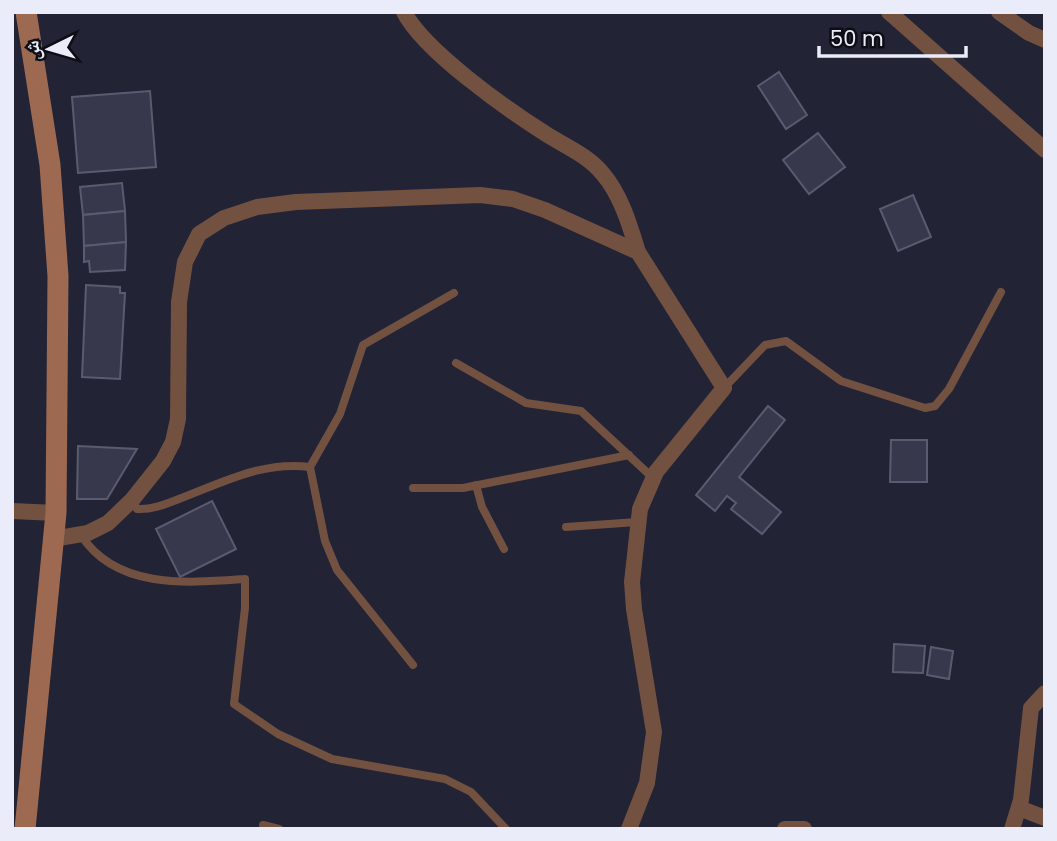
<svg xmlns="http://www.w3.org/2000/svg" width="1057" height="841" font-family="Poppins,'Noto Naskh Arabic',sans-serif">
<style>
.building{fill:#38384c;stroke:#5a5b70;stroke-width:2}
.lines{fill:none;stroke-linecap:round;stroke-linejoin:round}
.service{stroke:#725141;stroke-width:8}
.minor{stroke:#725141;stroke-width:16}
.secondary{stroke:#9d6950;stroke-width:21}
</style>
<rect width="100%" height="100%" fill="#222335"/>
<g class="building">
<path d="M 779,72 L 807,115 L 786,129 L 758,86 Z"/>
<path d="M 150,91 L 156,167 L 78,173 L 72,97 Z"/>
<path d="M 818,133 L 845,167 L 809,194 L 783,160 Z"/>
<path d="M 122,183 L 125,211 L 83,215 L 80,187 Z"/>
<path d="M 913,195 L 931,237 L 898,251 L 880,209 Z"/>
<path d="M 125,211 L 126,242 L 84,246 L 83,215 Z"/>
<path d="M 126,242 L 125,270 L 90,272 L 89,261 L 84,262 L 84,246 Z"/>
<path d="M 86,285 L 120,287 L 120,293 L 125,293 L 120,379 L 82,377 Z"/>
<path d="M 768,406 L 785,420 L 739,477 L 781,512 L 762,534 L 731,509 L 736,503 L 727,496 L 715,511 L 696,495 Z"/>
<path d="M 891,440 L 927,440 L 927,482 L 890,482 Z"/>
<path d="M 78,446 L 137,449 L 107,499 L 77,499 Z"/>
<path d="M 212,501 L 236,549 L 180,577 L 156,529 Z"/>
<path d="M 894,644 L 925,646 L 923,673 L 893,672 Z"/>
<path d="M 931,647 L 953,651 L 949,679 L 927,675 Z"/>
</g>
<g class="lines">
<g class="service">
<path d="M 456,363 L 526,403 L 581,411 L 653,478"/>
<path d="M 724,388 L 765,345 L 786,341 L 841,381 L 925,408 L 935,406 L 949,389 L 1001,292"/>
<path d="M 476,485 L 482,507 L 504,549"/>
<path d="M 413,488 L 463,488 L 629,455"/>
<path d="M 132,500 L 137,509 C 154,510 168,503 184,497 C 226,481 264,461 310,467"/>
<path d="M 566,527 L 637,522"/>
<path d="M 81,535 C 116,590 189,583 245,579 L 245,608 L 234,704 L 278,734 L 332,759 L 445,779 L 471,792 L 506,829"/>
<path d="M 413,665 L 337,570 L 325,541 L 310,467 L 340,414 L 363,345 L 454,293"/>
<path d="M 263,825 L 279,829"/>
</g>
<g class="minor">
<path d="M 404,12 C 424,51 508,110 546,134 C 565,146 589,156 603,174 C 621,195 630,226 638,252"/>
<path d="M 889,12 L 1045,150"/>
<path d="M 999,12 L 1029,33 L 1045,40"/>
<path d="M 12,511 L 56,513"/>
<path d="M 53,539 L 88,533 L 108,523 L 132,500 L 163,461 L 173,442 L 178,419 L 179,302 L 185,262 L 199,234 L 224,218 L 257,207 L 296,202 L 480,195 L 513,199 L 545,210 L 638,252 L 724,388 L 656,472 L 640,509 L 632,582 L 634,609 L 654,732 L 647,783 L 629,829"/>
<path d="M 1019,808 L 1045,818"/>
<path d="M 785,829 L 804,829"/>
<path d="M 1012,829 L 1021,800 L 1031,708 L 1045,693"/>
</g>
<path class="secondary" d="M 25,829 L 56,513 L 58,276 L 50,165 L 26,12"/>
</g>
<rect width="1057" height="841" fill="none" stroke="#ebecf9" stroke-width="28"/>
<g transform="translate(49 49) rotate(265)" stroke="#0d0d15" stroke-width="5" paint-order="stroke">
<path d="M0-5L12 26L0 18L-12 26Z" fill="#ebecf9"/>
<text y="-10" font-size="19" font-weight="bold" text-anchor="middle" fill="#ebecf9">ش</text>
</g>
<path d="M819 46v10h147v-10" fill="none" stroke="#ebecf9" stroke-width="3.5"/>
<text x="830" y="46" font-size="21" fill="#ebecf9" stroke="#0d0d15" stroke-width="5" paint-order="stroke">50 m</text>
</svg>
